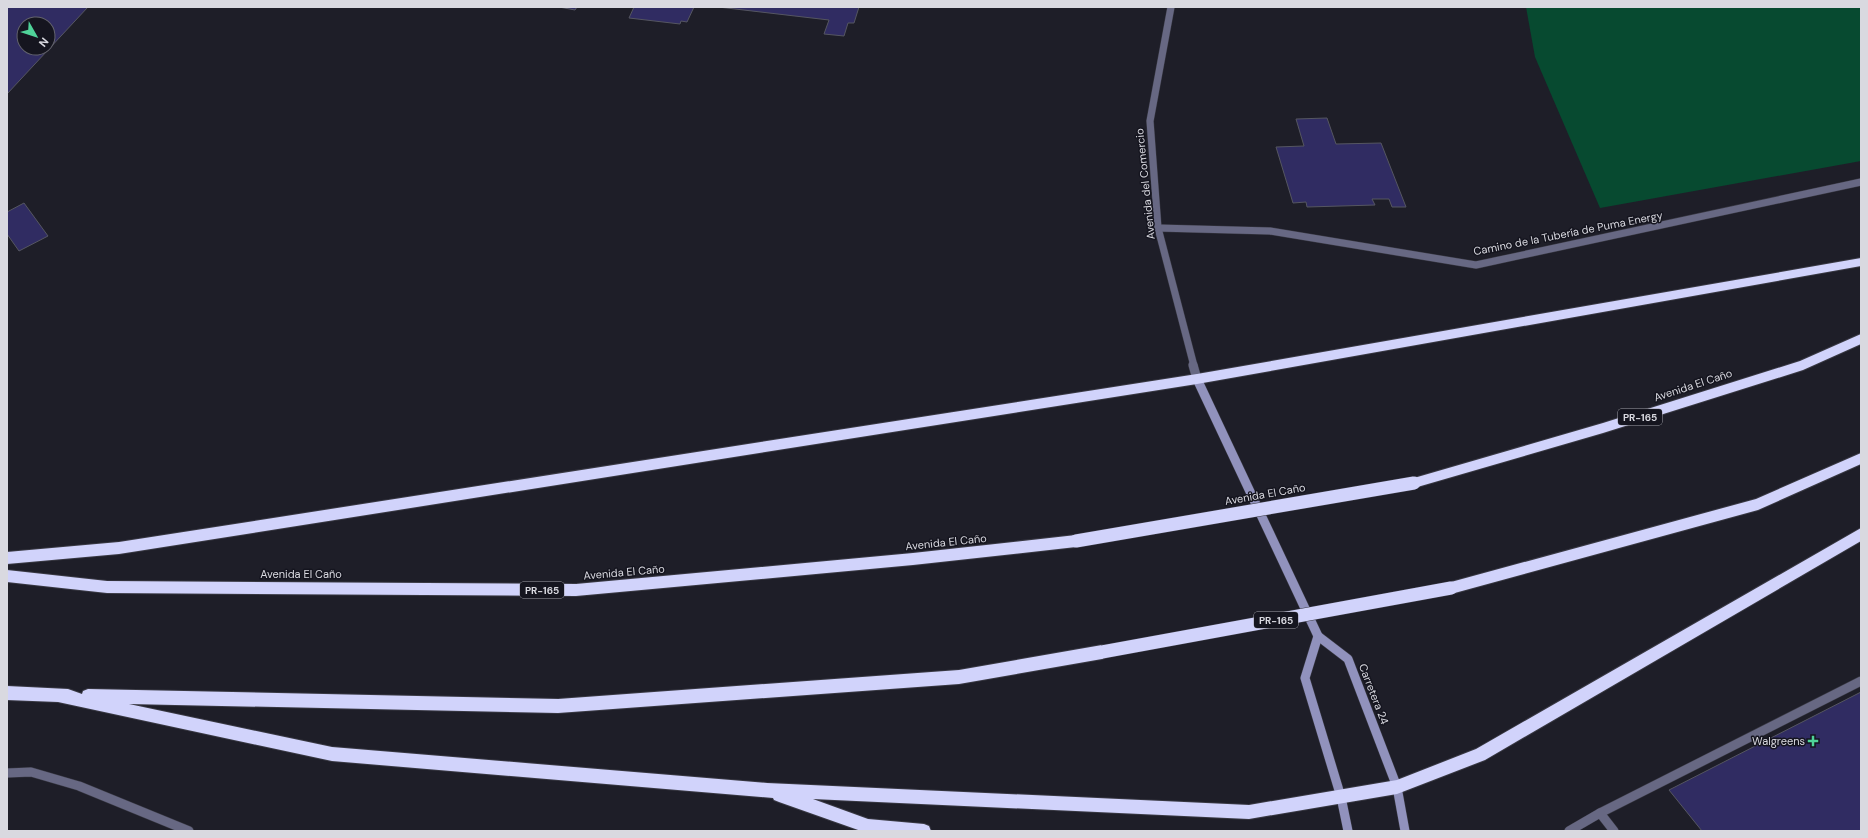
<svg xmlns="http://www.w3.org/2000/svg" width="1868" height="838" font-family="'DM Sans',sans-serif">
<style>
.green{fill:#074a30}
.building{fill:#302c62;stroke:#555661;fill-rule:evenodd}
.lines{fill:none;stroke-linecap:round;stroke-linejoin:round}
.service-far1-casing{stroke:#383842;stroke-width:8}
.service-casing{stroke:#383842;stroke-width:10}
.minor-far1-casing{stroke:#383842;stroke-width:8}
.minor-casing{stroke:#383842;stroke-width:10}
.tertiary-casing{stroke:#383842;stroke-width:10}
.secondary-casing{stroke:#383842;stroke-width:10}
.motorway-casing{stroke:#383842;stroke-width:2}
.service-far1{stroke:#676883;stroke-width:7}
.service{stroke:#676883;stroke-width:9}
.minor-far1{stroke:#676883;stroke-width:7}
.minor{stroke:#676883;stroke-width:9}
.tertiary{stroke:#676883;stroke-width:9}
.secondary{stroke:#9192bd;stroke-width:9}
.motorway{fill:#d1d3fb;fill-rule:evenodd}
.motorway-bridge-casing{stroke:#383842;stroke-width:14;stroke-linecap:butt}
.motorway-bridge{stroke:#d1d3fb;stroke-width:13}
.poi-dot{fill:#4fd399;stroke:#15151f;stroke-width:1.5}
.labels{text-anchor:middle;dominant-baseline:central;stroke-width:3;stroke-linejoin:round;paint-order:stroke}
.shield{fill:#15151f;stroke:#9e9ea6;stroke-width:1}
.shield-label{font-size:10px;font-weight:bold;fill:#d9d9e0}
.street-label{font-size:11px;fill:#d9d9e0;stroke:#15151f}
.poi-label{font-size:11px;fill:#d9d9e0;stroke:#15151f;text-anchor:end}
</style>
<rect width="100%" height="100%" fill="#1e1e28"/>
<path class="green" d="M 1526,7 L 1861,7 L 1861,161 L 1600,208 L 1535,57 Z"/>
<g class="building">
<path d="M 7,7 L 88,7 L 7,94 ZM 24,24 L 48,24 L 48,48 L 24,48 Z"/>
<path d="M 559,7 L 577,7 L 575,10 Z"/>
<path d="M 634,7 L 694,7 L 687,22 L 681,21 L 680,24 L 629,18 Z"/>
<path d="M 718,7 L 859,7 L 854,23 L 848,23 L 844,36 L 824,34 L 829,20 Z"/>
<path d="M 1327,118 L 1336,144 L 1381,143 L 1406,207 L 1392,207 L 1389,199 L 1372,199 L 1375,205 L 1307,207 L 1306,202 L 1293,203 L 1276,147 L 1304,146 L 1296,119 Z"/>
<path d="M 24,203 L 48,236 L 19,251 L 7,234 L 7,212 Z"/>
<path d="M 1861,692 L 1861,831 L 1702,831 L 1669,790 Z"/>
</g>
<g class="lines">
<defs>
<path id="service-far1" d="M 1158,228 L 1270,231 L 1476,265 L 1861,182"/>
<g id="service">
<path d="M 1600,813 L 1861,681"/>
<path d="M 1569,831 L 1600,813 L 1614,831"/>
</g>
<path id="minor-far1" d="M 1171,7 L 1150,121 L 1158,228 L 1194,366"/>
<path id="minor" d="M 1193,365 L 1197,379"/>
<path id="tertiary" d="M 7,773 L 31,772 L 79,786 L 189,831"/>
<g id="secondary">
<path d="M 1197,379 L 1318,636 L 1348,659 L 1397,787 L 1405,831"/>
<path d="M 1318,636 L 1305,678 L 1341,797 L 1348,831"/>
</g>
<g id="motorway">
<path d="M 1861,258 L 1861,266 L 1197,384 L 119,554 L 7,564 L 7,552 L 119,542 L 1197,374 Z"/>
<path d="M 1861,334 L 1861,344 L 1803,370 L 1603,433 L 1414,488 L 1410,487 L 1408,483 L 1410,479 L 1414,478 L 1603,423 L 1800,361 Z"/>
<path d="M 1861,453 L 1861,464 L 1758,510 L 1451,594 L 1446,592 L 1444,588 L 1446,584 L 1451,582 L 1756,499 Z"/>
<path d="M 1861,528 L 1861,541 L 1485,760 L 1397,794 L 1249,819 L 813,799 L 868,819 L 924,824 L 929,826 L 931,831 L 861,831 L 779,802 L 774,800 L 773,798 L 332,761 L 58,702 L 7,700 L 7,686 L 68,689 L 82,694 L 83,691 L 88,689 L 558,699 L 959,670 L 1102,645 L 1107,647 L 1109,652 L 1107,657 L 1102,659 L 959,684 L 558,713 L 129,704 L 332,747 L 767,783 L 1249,805 L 1397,780 L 1476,749 Z"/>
<path d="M 1076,535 L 1081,537 L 1082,541 L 1081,545 L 1076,547 L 913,565 L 576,596 L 107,593 L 7,582 L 7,570 L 107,581 L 576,584 L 913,553 Z"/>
</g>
</defs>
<use href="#service-far1" class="service-far1-casing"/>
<use href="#service" class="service-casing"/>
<use href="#minor-far1" class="minor-far1-casing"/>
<use href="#minor" class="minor-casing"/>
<use href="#tertiary" class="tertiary-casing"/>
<use href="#secondary" class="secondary-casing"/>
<use href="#motorway" class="motorway-casing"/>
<use href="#service-far1" class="service-far1"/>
<use href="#service" class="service"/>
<use href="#minor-far1" class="minor-far1"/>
<use href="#minor" class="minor"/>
<use href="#tertiary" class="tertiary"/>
<use href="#secondary" class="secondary"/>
<use href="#motorway" class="motorway"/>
<defs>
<g id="motorway-bridge">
<path d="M 1076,541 L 1414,483"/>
<path d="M 1102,652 L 1451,588"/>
</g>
</defs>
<use href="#motorway-bridge" class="motorway-bridge-casing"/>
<use href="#motorway-bridge" class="motorway-bridge"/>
</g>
<path class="poi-dot" d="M1811 735h4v4h4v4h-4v4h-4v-4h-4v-4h4z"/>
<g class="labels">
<g class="shield">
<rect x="1618" y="409" width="44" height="16" rx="3"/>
<rect x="520" y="582" width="44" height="16" rx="3"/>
<rect x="1254" y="612" width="44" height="16" rx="3"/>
</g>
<g class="shield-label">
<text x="1640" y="417">PR-165</text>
<text x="542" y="590">PR-165</text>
<text x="1276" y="620">PR-165</text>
</g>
<g class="street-label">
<text transform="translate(1145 184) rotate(-96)">Avenida del Comercio</text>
<text transform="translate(1568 233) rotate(-11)">Camino de la Tubería de Puma Energy</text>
<text transform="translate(1693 385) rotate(-18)">Avenida El Caño</text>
<text transform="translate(1265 494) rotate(-10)">Avenida El Caño</text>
<text transform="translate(946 542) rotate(-6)">Avenida El Caño</text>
<text transform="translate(624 572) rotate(-5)">Avenida El Caño</text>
<text x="301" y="574">Avenida El Caño</text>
<text transform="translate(1374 694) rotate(69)">Carretera 24</text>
</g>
<g class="poi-label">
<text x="1805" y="741">Walgreens</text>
</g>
</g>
<rect width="1868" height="838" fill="none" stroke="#d9d9e0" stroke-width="16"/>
<g transform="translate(36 36) rotate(129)"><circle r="19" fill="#15151f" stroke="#63636c"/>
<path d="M0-3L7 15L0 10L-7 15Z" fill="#4fd399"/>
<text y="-6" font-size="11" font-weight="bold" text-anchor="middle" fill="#d9d9e0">N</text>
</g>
</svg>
